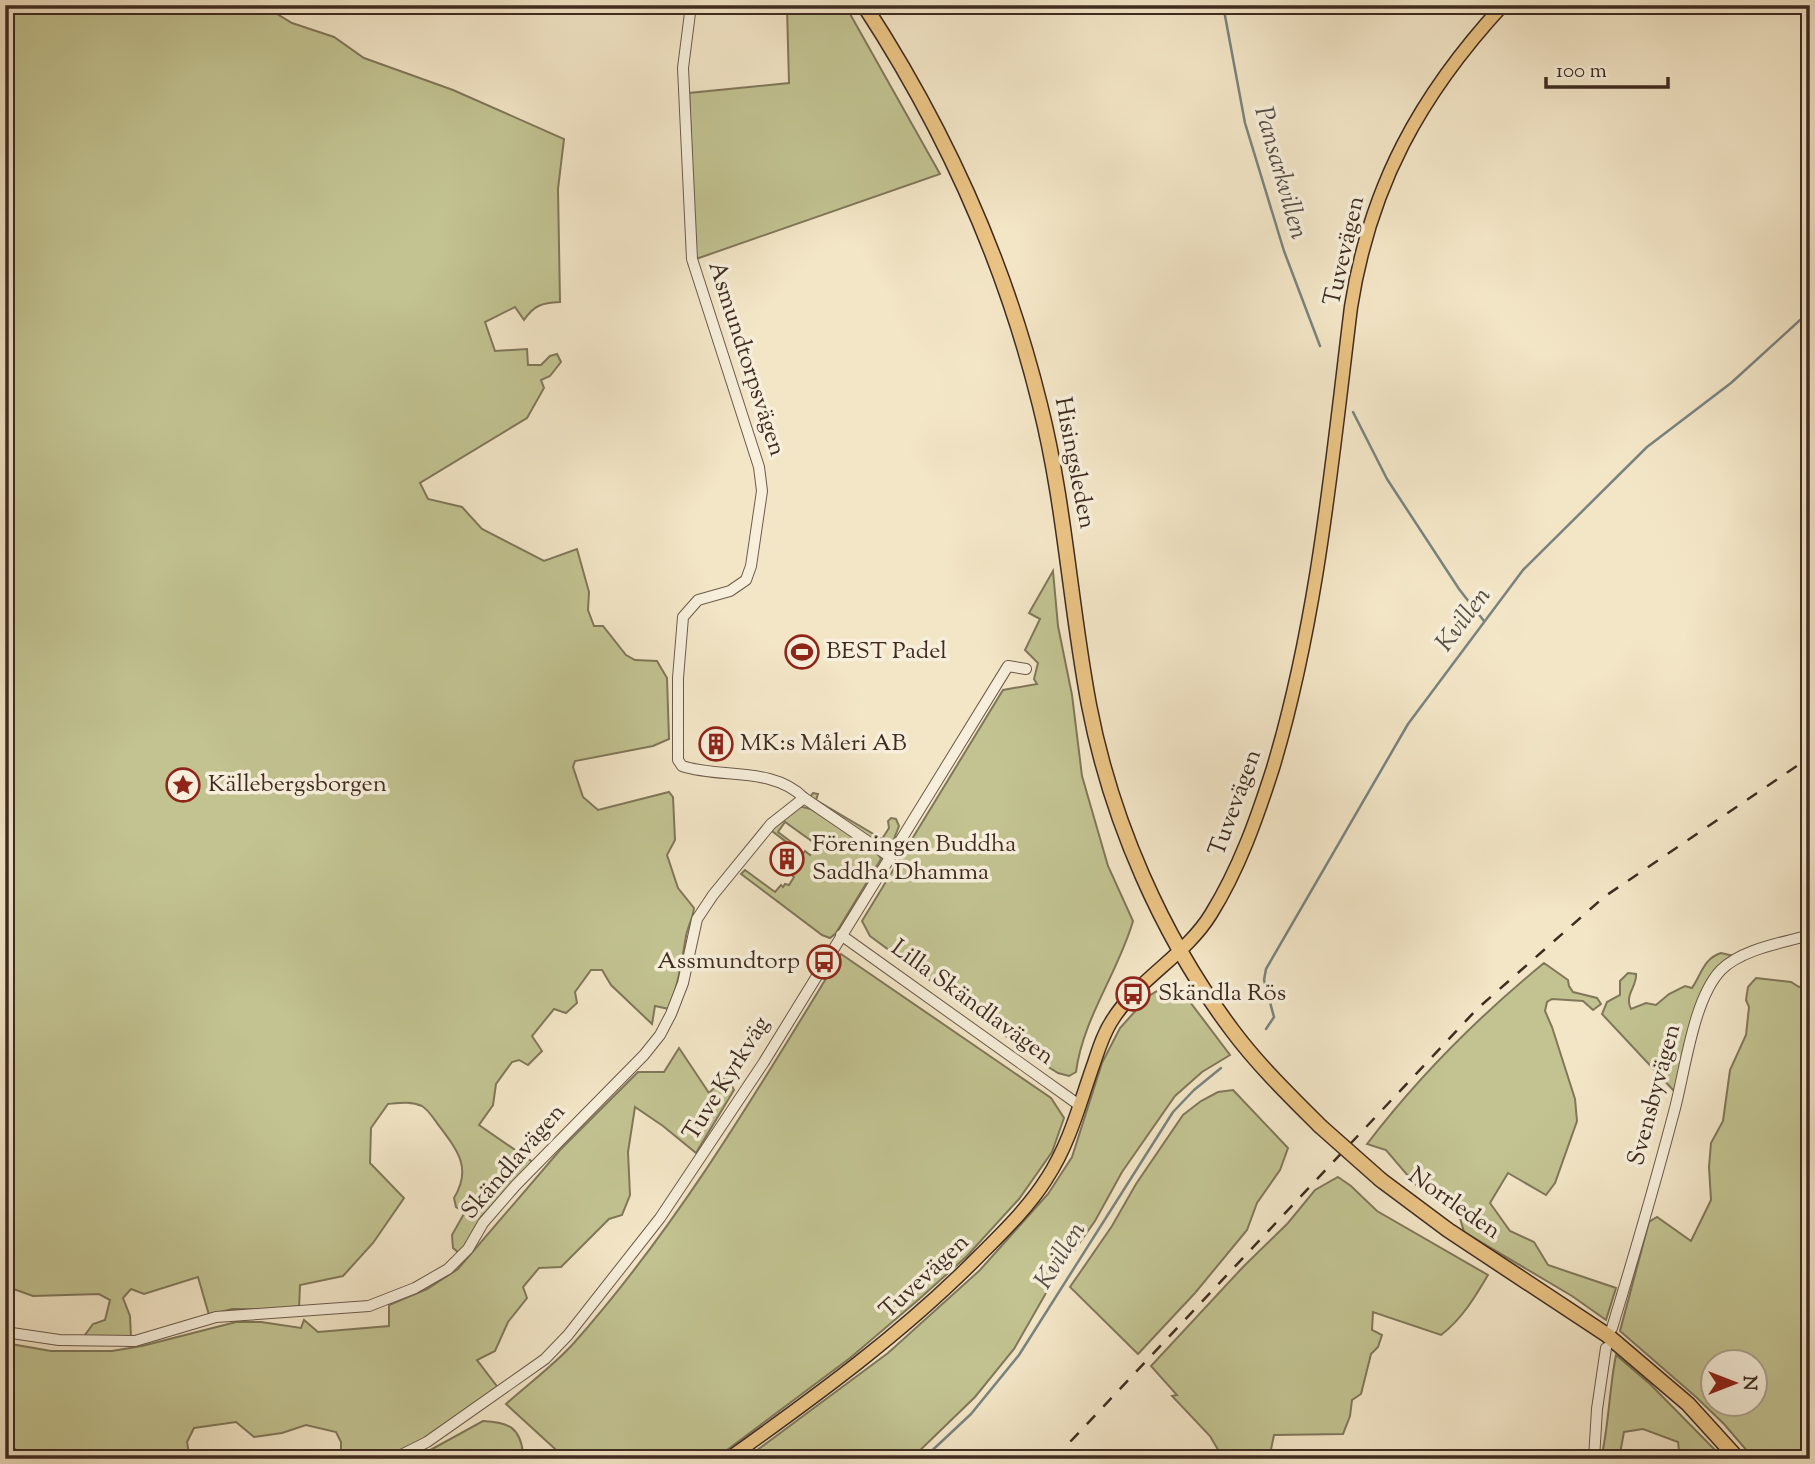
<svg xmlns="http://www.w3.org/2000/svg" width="1815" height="1464" font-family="'Sorts Mill Goudy',serif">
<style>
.green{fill:#c2c391;stroke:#80775a;stroke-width:2;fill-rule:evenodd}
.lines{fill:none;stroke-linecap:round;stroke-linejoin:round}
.stream{stroke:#798380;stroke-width:2.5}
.minor-casing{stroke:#6c5a4b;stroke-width:12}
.major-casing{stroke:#3f2b22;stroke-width:15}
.highway-casing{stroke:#3f2b22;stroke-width:17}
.minor{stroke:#f7efdb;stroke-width:10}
.major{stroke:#eac384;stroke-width:12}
.highway{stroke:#eac384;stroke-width:14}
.rail{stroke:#3f2b22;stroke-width:2.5;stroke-dasharray:12 12;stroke-linecap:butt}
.highway-bridge-casing{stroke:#3f2b22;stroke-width:17;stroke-linecap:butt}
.highway-bridge{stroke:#eac384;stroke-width:14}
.labels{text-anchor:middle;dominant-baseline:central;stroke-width:7;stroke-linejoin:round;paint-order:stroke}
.street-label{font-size:24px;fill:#3f2b22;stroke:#f7efdb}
.poi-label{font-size:24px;fill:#3f2b22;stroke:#f7efdb;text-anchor:start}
.water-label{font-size:26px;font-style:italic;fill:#575049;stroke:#f7efdb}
</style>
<rect width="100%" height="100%" fill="#f3e6c7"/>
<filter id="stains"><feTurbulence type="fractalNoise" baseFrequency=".00286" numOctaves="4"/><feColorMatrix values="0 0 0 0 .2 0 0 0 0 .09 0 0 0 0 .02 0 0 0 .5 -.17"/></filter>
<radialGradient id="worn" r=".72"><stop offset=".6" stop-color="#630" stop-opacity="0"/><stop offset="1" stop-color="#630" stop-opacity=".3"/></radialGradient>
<g class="green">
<path d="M 5,5 L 269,5 L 274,12 L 292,23 L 334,37 L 364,58 L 453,90 L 564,139 L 558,189 L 560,302 C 542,303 534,305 524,320 L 515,307 L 485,322 L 495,351 L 527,349 L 528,365 L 541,365 L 550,356 L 557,354 L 561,362 L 550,376 L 541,380 L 544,388 L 527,418 L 420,483 L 428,499 L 462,507 L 482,529 L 544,561 L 577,549 L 589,592 L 588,610 L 594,626 L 603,626 L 626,655 L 635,660 L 657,661 L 667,678 L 669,739 L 653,746 L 575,761 L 573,767 L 583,797 L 598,810 L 669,792 L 673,797 L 675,840 L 667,855 L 678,888 L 694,908 C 693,918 688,926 686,936 C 682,961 678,985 669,1009 L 655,1006 L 652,1024 L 611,985 L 602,970 L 591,970 L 575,992 L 577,1003 L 566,1013 L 554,1009 L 532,1036 L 542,1051 L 528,1065 L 519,1060 L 512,1062 L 496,1084 L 493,1105 L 479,1125 L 534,1163 L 481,1217 L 471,1237 L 459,1253 L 453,1248 L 452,1235 L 465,1212 L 456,1207 L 454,1198 C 472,1169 458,1151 440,1127 C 435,1121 429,1110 422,1106 C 411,1101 399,1103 388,1104 L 371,1128 L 370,1163 L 404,1198 L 373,1243 L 343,1276 L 300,1285 L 299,1310 L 232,1309 L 209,1315 L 198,1277 L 144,1294 L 131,1289 L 123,1298 L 130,1316 L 131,1338 L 82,1339 L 93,1324 L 105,1320 L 110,1300 L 99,1294 L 33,1296 L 5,1286 Z"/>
<path d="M 783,5 L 845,5 L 940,174 L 696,259 L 689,93 L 789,83 L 787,8 Z"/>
<path d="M 1053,571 L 1058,626 L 1072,695 L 1082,776 L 1108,866 L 1133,921 C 1118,973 1083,1018 1076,1072 L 1069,1076 L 1058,1073 L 1042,1063 L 870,936 L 862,921 L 1003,690 L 1037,684 L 1034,679 L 1038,663 L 1025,650 L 1040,619 L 1029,613 Z"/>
<path d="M 813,793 L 818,794 L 816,800 L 882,839 L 889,828 L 888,821 L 891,818 L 896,819 L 899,826 L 892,844 L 884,848 L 810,797 Z"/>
<path d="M 798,806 L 811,809 L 878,853 L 881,859 L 836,933 L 830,938 L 822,935 L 741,874 L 745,870 L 775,892 L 781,885 L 783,887 L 785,884 L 789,885 L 794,877 L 789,873 L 805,851 L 810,855 L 817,845 L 785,822 L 778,832 L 794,844 L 793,847 L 772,831 L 773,827 Z"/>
<path d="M 1721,953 L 1734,956 L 1720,968 L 1684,1052 L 1674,1091 L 1602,1014 L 1607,1002 L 1620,995 L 1620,981 L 1628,973 L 1636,974 C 1637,987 1624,995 1631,1009 L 1646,1003 L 1656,1005 L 1669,994 L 1685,986 L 1692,988 C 1701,975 1704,958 1721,953 Z"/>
<path d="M 841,954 L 1051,1098 L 1064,1118 L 1052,1152 L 1019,1199 L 967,1256 L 917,1301 L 850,1358 L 715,1459 L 566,1459 L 506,1404 C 528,1384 553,1366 573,1344 C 678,1226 759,1088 841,954 Z"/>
<path d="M 1544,963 L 1568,980 L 1569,986 L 1573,992 L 1597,998 L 1601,1004 L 1593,1010 L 1583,1001 L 1552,999 L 1547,1002 L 1545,1011 L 1552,1027 L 1575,1099 L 1577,1121 L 1555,1183 L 1546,1195 L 1508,1173 L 1490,1203 L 1510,1231 L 1534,1242 L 1548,1265 L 1616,1288 L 1606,1320 L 1572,1296 L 1464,1232 L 1460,1218 L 1447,1206 L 1415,1184 L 1386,1150 L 1367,1144 C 1419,1076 1478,1017 1544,963 Z"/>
<path d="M 1756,978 L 1791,982 L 1799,987 L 1810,984 L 1810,1459 L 1754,1459 L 1724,1424 L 1696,1397 L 1620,1331 L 1649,1222 L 1657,1217 L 1691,1241 L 1711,1200 L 1709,1167 L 1711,1143 L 1723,1121 L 1730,1070 L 1746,1035 L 1749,1007 L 1746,1000 L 1748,987 ZM 1714,1362 L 1756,1362 L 1756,1404 L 1714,1404 Z"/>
<path d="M 1170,987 L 1181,990 L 1230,1055 L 1202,1072 L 1175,1096 L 1122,1172 L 1095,1221 L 1054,1279 L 1014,1349 L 975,1397 L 911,1459 L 745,1459 L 888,1353 L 980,1270 L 1048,1194 L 1072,1157 L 1102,1063 L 1120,1028 L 1149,996 L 1160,989 Z"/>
<path d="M 679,1048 L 709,1093 L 726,1076 L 734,1090 L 696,1153 L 663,1126 L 635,1107 L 628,1152 L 630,1195 L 622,1215 L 609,1219 L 561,1267 L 539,1268 L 523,1287 L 527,1298 L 508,1322 L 495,1351 L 477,1360 L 499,1389 C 465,1413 415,1454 373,1459 C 364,1460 355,1459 345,1459 L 341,1455 L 341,1442 L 336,1432 L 306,1425 L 282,1433 L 254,1437 L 236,1422 L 194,1428 L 187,1442 L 190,1459 L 25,1459 L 15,1449 L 5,1453 L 5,1343 L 51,1351 L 112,1351 L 142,1346 L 236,1322 L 261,1322 L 301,1328 L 304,1320 L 318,1332 L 389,1326 L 389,1305 L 427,1289 L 458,1269 L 560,1150 L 638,1072 L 664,1072 Z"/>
<path d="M 1233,1090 L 1288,1148 L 1280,1170 L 1257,1203 L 1247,1230 L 1195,1293 L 1138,1354 L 1070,1287 L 1112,1226 L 1136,1184 L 1183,1115 L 1201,1101 L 1218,1092 Z"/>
<path d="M 1338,1177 L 1351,1186 L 1377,1211 L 1488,1275 C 1475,1297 1462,1319 1441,1335 L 1373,1312 L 1372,1330 L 1382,1335 L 1378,1347 L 1371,1354 L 1361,1394 L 1352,1400 L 1350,1416 L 1343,1434 L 1274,1435 L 1269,1459 L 1228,1459 L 1220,1453 L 1210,1436 L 1172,1396 L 1177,1395 L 1151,1366 L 1243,1267 L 1288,1223 L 1315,1190 Z"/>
<path d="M 1616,1355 L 1650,1384 L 1724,1459 L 1680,1459 L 1678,1442 L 1643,1429 L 1624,1432 L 1619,1459 L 1601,1459 C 1609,1425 1609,1390 1616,1355 Z"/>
<path d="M 483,1421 C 508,1422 520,1427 523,1453 L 517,1459 L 414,1459 Z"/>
</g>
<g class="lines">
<g class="stream">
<path d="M 1223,5 L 1245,123 L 1284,251 L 1320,346"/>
<path d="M 1353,412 L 1387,479 L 1459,589 L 1484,621"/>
<path d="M 1266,1029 L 1274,1017 L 1264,980 L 1266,969 L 1408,724 L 1523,570 L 1647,447 L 1731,383 L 1810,311"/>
<path d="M 923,1459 L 971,1414 L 1019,1355 L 1173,1112 L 1194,1090 L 1221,1068"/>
</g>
<defs>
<g id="minor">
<path d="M 691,5 L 683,68 L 692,259 L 759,467 L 762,491 L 751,566 L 746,580 L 730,591 L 698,600 L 683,617 L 678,678 L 678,760 L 682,766 C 721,779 772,766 804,798"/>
<path d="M 841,935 L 1079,1105"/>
<path d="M 1612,1328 C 1634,1256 1655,1184 1674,1112 C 1685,1072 1693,999 1721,970 C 1742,949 1782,943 1810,935"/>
<path d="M 5,1332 L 59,1340 L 135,1341 L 216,1317 L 369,1306 L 415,1288 L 448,1269 L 468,1249 L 483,1223 L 516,1185 L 644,1055 L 660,1035 L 671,1014 L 683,983 L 697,919 L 713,895 L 771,824 L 804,798 L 889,856"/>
<path d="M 393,1459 L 427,1442 L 545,1359 L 568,1335 L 660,1218 L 764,1062 L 1008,666 L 1026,669"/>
<path d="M 1594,1459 L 1597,1409 L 1606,1348"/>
</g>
<path id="major" d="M 728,1459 C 816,1396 903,1333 979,1256 C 1003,1232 1029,1207 1047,1178 C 1070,1143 1080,1102 1094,1063 C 1099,1048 1104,1032 1113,1019 C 1139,978 1186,955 1211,914 C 1239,869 1257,818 1273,768 C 1318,618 1332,461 1351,307 C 1370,186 1420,95 1503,5"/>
<g id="highway">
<path d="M 864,5 C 945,129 1005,262 1040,405 C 1065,504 1070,605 1089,705 C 1111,820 1162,937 1232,1030 C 1258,1065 1290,1096 1320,1126"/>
<path d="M 1381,1180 L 1448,1230 L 1607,1335 L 1688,1404 L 1738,1459"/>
</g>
</defs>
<use href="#minor" class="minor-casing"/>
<use href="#major" class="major-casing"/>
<use href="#highway" class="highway-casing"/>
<use href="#minor" class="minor"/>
<use href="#major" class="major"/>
<use href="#highway" class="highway"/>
<path class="rail" d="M 1054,1459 L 1477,1009 L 1604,897 L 1810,757"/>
<defs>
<path id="highway-bridge" d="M 1320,1126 L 1381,1180"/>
</defs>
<use href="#highway-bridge" class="highway-bridge-casing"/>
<use href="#highway-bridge" class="highway-bridge"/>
</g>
<defs>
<symbol id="stadium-ring" viewBox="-11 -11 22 22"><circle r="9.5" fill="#f7efdb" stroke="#8f2418" stroke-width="1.5"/><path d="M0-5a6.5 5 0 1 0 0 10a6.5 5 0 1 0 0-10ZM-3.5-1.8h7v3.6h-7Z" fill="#8f2418"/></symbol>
<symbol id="building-ring" viewBox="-11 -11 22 22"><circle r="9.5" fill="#f7efdb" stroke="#8f2418" stroke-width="1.5"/><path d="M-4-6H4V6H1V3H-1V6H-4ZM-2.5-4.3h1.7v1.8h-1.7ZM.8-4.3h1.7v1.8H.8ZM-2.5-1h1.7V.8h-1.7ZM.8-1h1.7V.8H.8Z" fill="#8f2418"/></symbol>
<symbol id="sight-ring" viewBox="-11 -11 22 22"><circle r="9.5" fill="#f7efdb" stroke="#8f2418" stroke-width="1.5"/><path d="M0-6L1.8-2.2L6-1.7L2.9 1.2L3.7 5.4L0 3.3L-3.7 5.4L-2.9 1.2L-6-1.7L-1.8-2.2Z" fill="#8f2418"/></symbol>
<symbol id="bus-ring" viewBox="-11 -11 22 22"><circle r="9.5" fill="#f7efdb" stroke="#8f2418" stroke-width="1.5"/><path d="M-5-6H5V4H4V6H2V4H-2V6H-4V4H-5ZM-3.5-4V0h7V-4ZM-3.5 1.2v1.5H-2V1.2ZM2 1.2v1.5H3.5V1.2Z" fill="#8f2418"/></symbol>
</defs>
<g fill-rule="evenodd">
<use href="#stadium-ring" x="783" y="633" width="38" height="38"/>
<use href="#building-ring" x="697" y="725" width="38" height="38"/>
<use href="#sight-ring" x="164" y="766" width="38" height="38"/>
<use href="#building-ring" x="768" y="840" width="38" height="38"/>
<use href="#bus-ring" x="805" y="943" width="38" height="38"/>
<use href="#bus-ring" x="1114" y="975" width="38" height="38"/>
</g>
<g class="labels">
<g class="street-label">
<text transform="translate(1345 251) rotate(-77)">Tuvevägen</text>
<text transform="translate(746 359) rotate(72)">Asmundtorpsvägen</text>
<text transform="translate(1074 463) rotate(79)">Hisingsleden</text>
<text transform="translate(1236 803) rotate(-70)">Tuvevägen</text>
<text transform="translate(972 1003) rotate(36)">Lilla Skändlavägen</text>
<text transform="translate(727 1079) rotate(-58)">Tuve Kyrkväg</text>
<text transform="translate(1655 1095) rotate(-75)">Svensbyvägen</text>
<text transform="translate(514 1162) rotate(-49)">Skändlavägen</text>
<text transform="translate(1454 1204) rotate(35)">Norrleden</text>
<text transform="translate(925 1277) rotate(-43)">Tuvevägen</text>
</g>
<g class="poi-label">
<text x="826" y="652">BEST Padel</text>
<text x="740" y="744">MK:s Måleri AB</text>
<text x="208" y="785">Källebergsborgen</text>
<text x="812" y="845">Föreningen Buddha<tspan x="812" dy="28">Saddha Dhamma</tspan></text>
<text x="800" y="962" text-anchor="end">Assmundtorp</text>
<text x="1158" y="994">Skändla Rös</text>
</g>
<g class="water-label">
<text transform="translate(1280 173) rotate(74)">Pansarkvillen</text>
<text transform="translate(1464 620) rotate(-53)">Kvillen</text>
<text transform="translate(1061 1256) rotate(-58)">Kvillen</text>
</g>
</g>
<rect width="1815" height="1464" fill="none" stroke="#f3e6c7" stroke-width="28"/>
<rect x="7" y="7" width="1801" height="1450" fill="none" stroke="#3f2b22" stroke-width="3.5"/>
<rect x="14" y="14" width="1787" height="1436" fill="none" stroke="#3f2b22" stroke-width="2"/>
<g transform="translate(1734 1383) rotate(90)"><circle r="33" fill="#f7efdb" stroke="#ada191" stroke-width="2"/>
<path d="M0-5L12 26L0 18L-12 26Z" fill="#8f2418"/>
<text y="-10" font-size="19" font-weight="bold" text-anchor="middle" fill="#3f2b22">N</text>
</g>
<path d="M1546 77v10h122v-10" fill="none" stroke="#3f2b22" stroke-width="3.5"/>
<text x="1556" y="77" font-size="21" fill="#3f2b22" stroke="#f7efdb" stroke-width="5" paint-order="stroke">100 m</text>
<rect width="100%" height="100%" filter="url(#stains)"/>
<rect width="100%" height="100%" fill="url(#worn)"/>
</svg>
